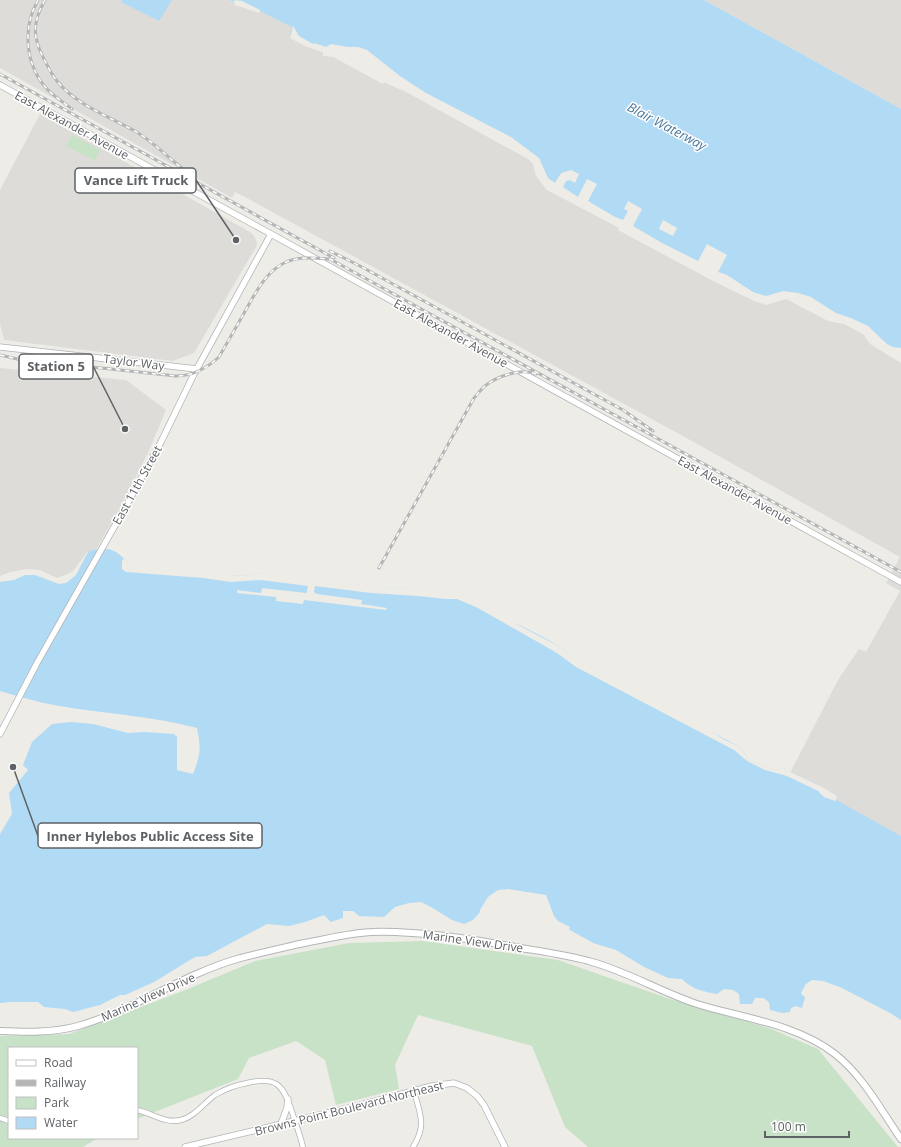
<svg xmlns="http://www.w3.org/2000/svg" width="901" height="1147" font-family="'Open Sans',sans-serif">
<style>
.industrial{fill:#dddcd9}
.green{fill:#c8e2c7}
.water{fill:#b1daf4}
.pier{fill:#eeece7}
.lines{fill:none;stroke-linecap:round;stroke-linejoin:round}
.minor-casing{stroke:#b2b4b7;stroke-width:6}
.tertiary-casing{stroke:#b2b4b7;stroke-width:7}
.secondary-casing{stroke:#b3b6b9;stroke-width:8}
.minor{stroke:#fff;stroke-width:4.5}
.tertiary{stroke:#fff;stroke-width:5.5}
.secondary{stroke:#fff;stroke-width:6}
.rail-casing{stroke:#b4b5b5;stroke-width:3}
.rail{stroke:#fff;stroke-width:1.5;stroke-dasharray:4.5;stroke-linecap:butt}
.labels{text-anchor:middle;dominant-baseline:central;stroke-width:3;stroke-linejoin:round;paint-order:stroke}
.street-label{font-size:12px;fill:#5e6265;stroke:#fff}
.water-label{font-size:13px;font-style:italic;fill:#4c779c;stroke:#fff}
.leader{fill:none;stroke:#5e6265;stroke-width:1.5}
.callout-dot{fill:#5e6265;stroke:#fff;stroke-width:1.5}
.callout{fill:#fff;stroke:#5e6265;stroke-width:1.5}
.callout-label{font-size:13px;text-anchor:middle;font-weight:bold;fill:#5e6265}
</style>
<rect width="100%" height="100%" fill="#eeece7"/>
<g class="industrial">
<path d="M 0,0 L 228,0 L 237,4 L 263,5 L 323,50 L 323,56 L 333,57 L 383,84 L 384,82 L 408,93 L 535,163 L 787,297 L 855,328 L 901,361 L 901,854 L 828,813 L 836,796 L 824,788 L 790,773 L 838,680 L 859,649 L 866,652 L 900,591 L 886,583 L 900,557 L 681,435 L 245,197 L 235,192 L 232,198 L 0,68 Z"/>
<path d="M 704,0 L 901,0 L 901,109 Z"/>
<path d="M 40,114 L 250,232 L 254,236 L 257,242 L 256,247 L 194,353 L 173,361 L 4,340 L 0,324 L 0,190 Z"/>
<path d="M 0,368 L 126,380 L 166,410 L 148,453 L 118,511 L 96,550 L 93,550 L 76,569 L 69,575 L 55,579 L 28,571 L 0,576 Z"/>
</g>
<g class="green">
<path d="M 72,135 L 100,150 L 95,161 L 66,146 Z"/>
<path d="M 423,941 L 558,960 L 667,998 L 769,1028 L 818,1049 L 898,1147 L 588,1147 L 565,1127 L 532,1046 L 418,1015 L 395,1065 L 399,1089 L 336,1105 L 325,1060 L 296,1041 L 249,1058 L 238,1079 L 137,1119 L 137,1048 L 9,1048 L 9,1138 L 98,1138 L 83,1147 L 0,1147 L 0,1036 L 69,1034 L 183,991 L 255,961 L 349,943 Z"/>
</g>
<g class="water">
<path d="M 122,0 L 172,0 L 159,21 L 121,2 Z"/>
<path d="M 228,0 L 704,0 L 901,109 L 901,361 L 864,332 L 787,297 L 766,303 L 575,203 L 536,168 L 530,157 L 369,65 L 323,50 L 290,35 L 292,27 L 260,11 Z"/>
<path d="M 109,549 L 116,552 L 131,564 L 225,575 L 251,576 L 256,573 L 397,589 L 399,588 L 421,590 L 471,600 L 543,637 L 569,652 L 583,663 L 740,747 L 749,760 L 777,771 L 780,767 L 824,788 L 837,796 L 836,800 L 901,836 L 901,1030 L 849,1000 L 818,988 L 807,991 L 802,1008 L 795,1006 L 791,1008 L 790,1012 L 782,1013 L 770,1010 L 769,1002 L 763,998 L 755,998 L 752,1004 L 740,1004 L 739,994 L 733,990 L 724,989 L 717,994 C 702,991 693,990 682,979 L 668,978 L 644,967 L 616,950 L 593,943 L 556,922 L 545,901 L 539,895 L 503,892 L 494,896 L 473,920 L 464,924 L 452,920 L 431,907 L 421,902 L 409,903 L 395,907 L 384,917 L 359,916 L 353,911 L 343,911 L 343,918 L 331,922 L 324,915 L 305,922 L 289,926 L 267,924 L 207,956 L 195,957 L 154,982 L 125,995 L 120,995 L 100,1005 L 73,1012 L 65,1009 L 44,1007 L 38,1002 L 10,1002 L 0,1003 L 0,834 L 12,814 L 9,793 L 28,770 L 23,765 L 32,742 L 52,724 L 71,722 L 93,724 L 128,733 L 145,732 L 174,734 L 177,737 L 177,770 L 193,774 C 201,754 201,749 197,728 C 150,715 101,714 54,705 C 36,702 18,696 0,691 L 0,576 L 28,571 L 55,579 L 69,575 L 76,569 L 88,552 L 93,550 Z"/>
</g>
<g class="pier">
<path d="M 234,0 L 242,1 L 260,10 L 259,13 L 235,5 Z"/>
<path d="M 293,26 L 299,36 L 313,44 L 314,43 L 326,47 L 331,44 L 348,47 L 358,47 L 367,50 L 400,76 L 426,93 L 511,137 L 539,158 L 548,178 L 555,183 L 561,173 L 571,170 L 579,174 L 575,183 L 570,180 L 566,181 L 563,187 L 578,197 L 587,179 L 597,184 L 588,201 L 615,217 L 623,220 L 628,211 L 624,209 L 628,201 L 642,209 L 633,226 L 662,243 L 698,261 L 707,244 L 727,255 L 718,272 L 727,275 L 753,292 L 766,296 L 783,291 L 798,293 L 811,297 L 836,313 L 851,318 L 868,326 L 887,344 L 893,347 L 901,348 L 901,363 L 870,344 L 863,334 L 844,324 L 828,321 L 786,299 L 766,305 L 754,301 L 713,281 L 618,230 L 619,228 L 547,190 L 536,176 L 533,164 L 528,158 L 386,80 L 368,66 L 342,57 L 322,52 L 305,46 L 290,38 Z"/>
<path d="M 663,220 L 677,228 L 673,236 L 659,229 Z"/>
<path d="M 88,551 L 88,552 L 76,575 L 66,583 L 59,584 L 35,575 L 25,575 L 14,580 L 0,582 L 0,576 L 10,572 L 27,569 L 40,570 L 57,578 L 68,574 L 73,571 Z"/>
<path d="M 124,558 L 128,562 L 132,562 L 195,568 L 226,573 L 229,575 L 251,576 L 256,573 L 309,578 L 309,577 L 316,578 L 316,579 L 397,589 L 399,588 L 466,592 L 472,598 L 504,615 L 522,627 L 581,658 L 585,662 L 673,708 L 725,740 L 740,747 L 749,760 L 777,771 L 780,767 L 824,788 L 837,796 L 836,800 L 835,801 L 824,797 L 818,791 L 787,776 L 765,770 L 747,761 L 734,750 L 576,667 L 557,653 L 478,608 L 457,599 L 446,599 L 418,596 L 371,593 L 315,586 L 314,592 L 317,594 L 362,600 L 361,604 L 387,608 L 386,610 L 304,600 L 303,604 L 276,601 L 276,597 L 237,593 L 237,590 L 261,593 L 262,588 L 306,593 L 307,592 L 308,586 L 261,580 L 231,582 L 203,578 L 126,572 L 122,569 L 122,561 Z"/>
<path d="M 508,889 L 546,895 L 554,916 L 558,921 L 570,927 L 568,931 L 554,924 L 547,913 L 543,902 L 538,897 L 504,894 L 495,898 L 479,916 L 480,910 L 488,897 L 498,890 Z"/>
<path d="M 812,980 L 823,981 L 840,987 L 890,1013 L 901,1020 L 901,1031 L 880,1021 L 842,999 L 819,990 L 813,990 L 809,992 L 807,999 L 801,994 L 802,991 L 806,984 Z"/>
</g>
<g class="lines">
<defs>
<g id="minor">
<path d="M 137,1110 C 152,1113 165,1124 181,1120 C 194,1117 204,1103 215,1095 C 225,1089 236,1085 247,1083 C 277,1076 283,1085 292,1112 C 296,1124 300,1135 303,1147"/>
<path d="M 0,1118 L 9,1121"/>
<path d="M 413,1147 C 427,1125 420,1114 414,1091"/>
</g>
<g id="tertiary">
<path d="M 0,85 L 271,234 L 901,582"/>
<path d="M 0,347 L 197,369"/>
<path d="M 0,734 L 37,663 L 126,506 L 161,442 L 194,374 L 271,234"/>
<path d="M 281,1124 L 287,1108 L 288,1099"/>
<path d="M 185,1147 L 357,1106 L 432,1086 L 454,1083 L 467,1088 L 477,1096 L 484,1105 L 505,1147"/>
</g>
<path id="secondary" d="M 0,1031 C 26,1032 53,1033 78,1026 C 134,1010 182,975 237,959 C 259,953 282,948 304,943 C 327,939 349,933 372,932 C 385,931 399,932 412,933 C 445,935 477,940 509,946 C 537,951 565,954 592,962 C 628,972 661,992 697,1004 C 742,1018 797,1024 835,1054 C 863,1076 881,1110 901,1139"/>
</defs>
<use href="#minor" class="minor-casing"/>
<use href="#tertiary" class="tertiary-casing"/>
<use href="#secondary" class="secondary-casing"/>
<use href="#minor" class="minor"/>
<use href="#tertiary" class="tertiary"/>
<use href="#secondary" class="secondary"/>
<defs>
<g id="rail">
<path d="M 38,0 C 22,28 25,66 48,90 C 55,97 64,103 72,109"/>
<path d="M 45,0 C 33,21 32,36 43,57 C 47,65 51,74 57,81 C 77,106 111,117 138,133 C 156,144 169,159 186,171"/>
<path d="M 0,74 L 334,258"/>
<path d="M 330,251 L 360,266 L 623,410 L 653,431"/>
<path d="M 0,355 L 17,359 L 176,376 C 193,376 206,369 219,357 C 227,343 235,329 243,315 C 254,296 264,273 284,263 C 299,256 314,258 330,259 L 901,572"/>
<path d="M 379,568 L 474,398 C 478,394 481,389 485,386 C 497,376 521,368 536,374"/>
</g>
</defs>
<use href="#rail" class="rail-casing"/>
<use href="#rail" class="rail"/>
</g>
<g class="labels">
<g class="street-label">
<text transform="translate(72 125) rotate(29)">East Alexander Avenue</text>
<text transform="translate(451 333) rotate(29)">East Alexander Avenue</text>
<text transform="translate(134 362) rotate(7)">Taylor Way</text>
<text transform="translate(137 485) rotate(-61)">East 11th Street</text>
<text transform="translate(735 490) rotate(29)">East Alexander Avenue</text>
<text transform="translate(473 941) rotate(8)">Marine View Drive</text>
<text transform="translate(148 997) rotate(-24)">Marine View Drive</text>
<text transform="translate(349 1108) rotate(-14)">Browns Point Boulevard Northeast</text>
</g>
<g class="water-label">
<text transform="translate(667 126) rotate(28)">Blair Waterway</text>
</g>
</g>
<path class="leader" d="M236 240L196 180M125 429L93 366M13 767L38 836"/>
<g class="callout-dot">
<circle cx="236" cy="240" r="4"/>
<circle cx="125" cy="429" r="4"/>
<circle cx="13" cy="767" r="4"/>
</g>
<g class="callout">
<rect x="75" y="168" width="121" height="25" rx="4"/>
<rect x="19" y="354" width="74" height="25" rx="4"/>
<rect x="38" y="823" width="224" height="25" rx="4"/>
</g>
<g class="callout-label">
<text x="136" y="185">Vance Lift Truck</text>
<text x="56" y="371">Station 5</text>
<text x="150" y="841">Inner Hylebos Public Access Site</text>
</g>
<rect x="8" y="1047" width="130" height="92" fill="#ffffff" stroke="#bfc0c1"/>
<rect x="16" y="1060" width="20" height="6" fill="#ffffff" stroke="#bfc0c1"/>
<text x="44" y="1067" font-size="12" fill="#5e6265">Road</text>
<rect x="16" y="1080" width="20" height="6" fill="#b4b5b5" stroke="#bfc0c1"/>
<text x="44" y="1087" font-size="12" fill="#5e6265">Railway</text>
<rect x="16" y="1097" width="20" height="12" fill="#c8e2c7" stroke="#bfc0c1"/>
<text x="44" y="1107" font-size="12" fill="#5e6265">Park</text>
<rect x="16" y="1117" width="20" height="12" fill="#b1daf4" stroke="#bfc0c1"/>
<text x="44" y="1127" font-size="12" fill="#5e6265">Water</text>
<path d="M765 1131v6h84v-6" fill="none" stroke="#5e6265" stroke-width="2"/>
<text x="771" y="1131" font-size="12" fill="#5e6265" stroke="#ffffff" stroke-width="3" paint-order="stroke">100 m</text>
</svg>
